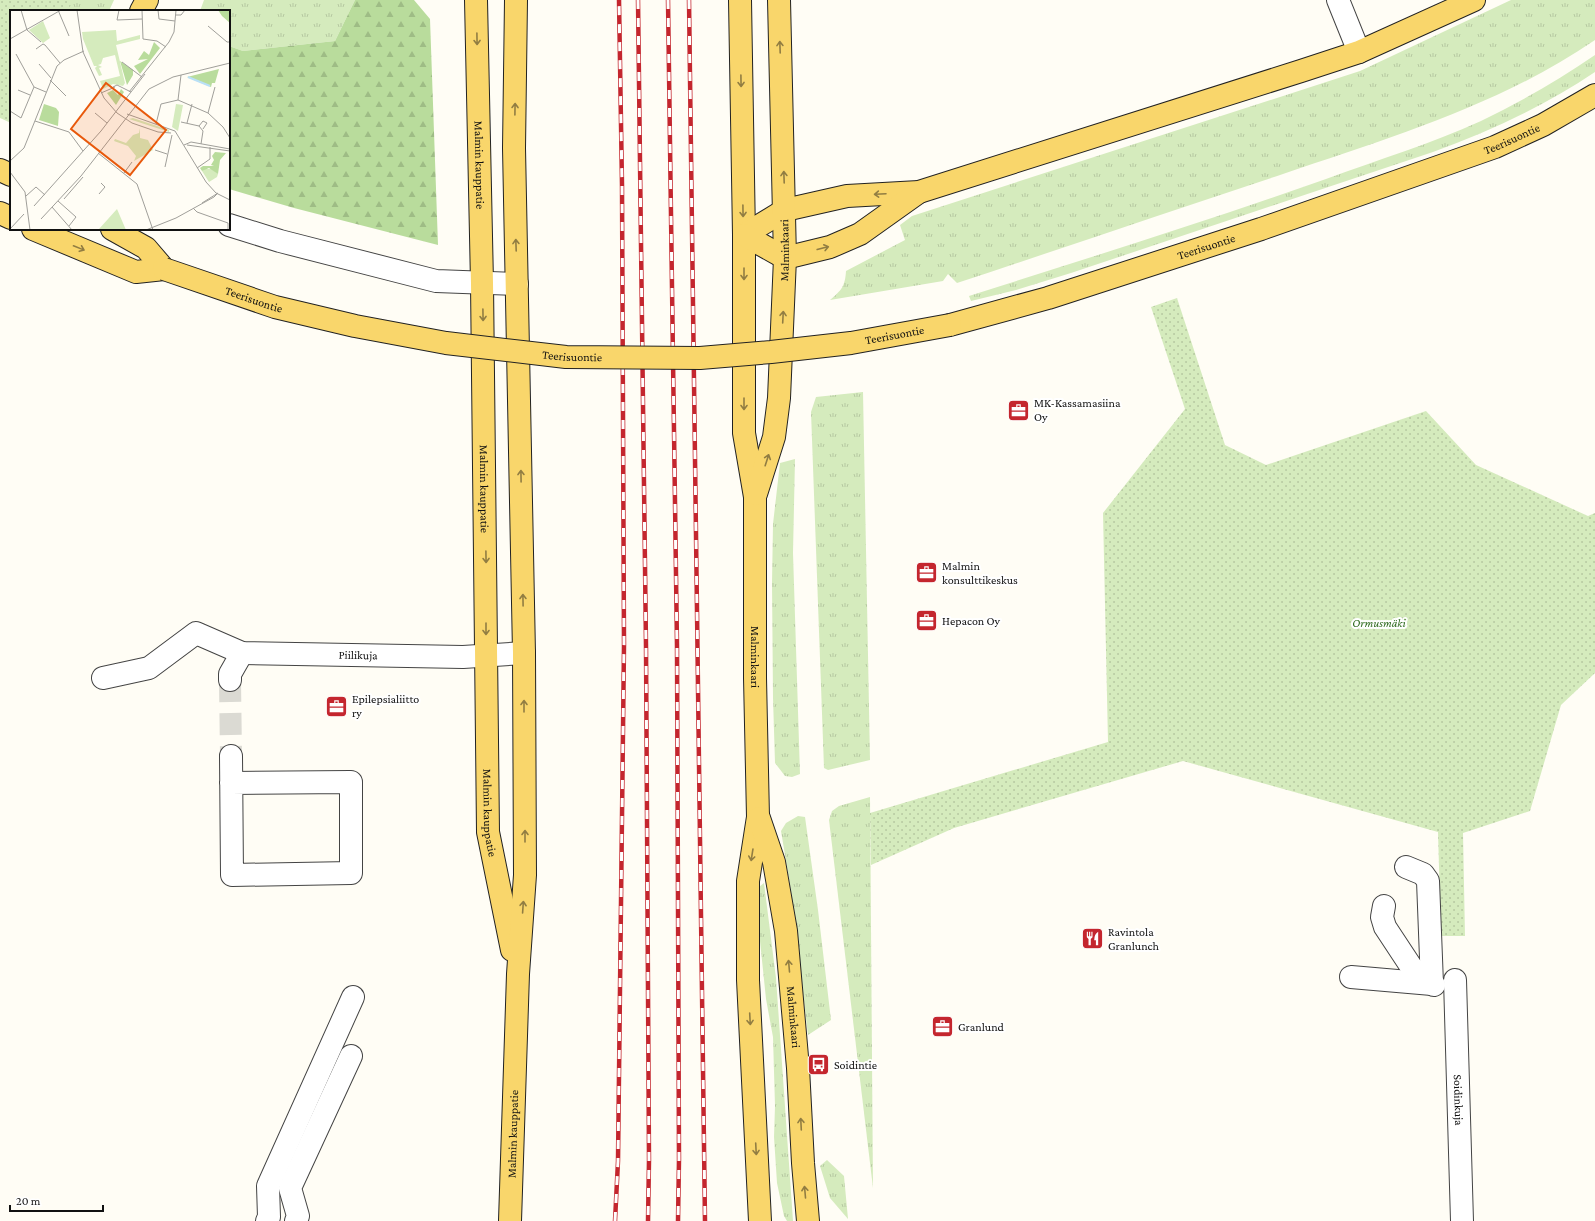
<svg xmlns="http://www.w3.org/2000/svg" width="1595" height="1221" font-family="'Crimson Pro',serif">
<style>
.grass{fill:url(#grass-tufts)}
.forest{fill:url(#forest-firs)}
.park{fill:url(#park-dots)}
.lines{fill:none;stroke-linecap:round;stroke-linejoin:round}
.minor-tunnel{stroke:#dbdad3;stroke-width:22;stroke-dasharray:22 11;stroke-linecap:butt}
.minor-casing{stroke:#444;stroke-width:24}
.major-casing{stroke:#222;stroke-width:24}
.minor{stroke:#fff;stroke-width:22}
.major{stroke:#f9d66b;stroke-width:22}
.rail-casing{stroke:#c4262e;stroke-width:4.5}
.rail{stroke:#fff;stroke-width:3;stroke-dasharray:9;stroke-linecap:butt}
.major-bridge-casing{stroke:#222;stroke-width:24;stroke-linecap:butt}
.major-bridge{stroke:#f9d66b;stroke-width:22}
.oneway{stroke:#917d42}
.labels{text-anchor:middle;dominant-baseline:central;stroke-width:4;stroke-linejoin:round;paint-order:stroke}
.street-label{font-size:12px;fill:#111;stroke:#fff}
.poi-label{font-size:12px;fill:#111;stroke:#fff;text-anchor:start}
.park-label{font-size:12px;font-style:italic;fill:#2f6b1f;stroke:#fff}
.inset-river{fill:none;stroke:#b9e0f7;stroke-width:2}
.inset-road{fill:none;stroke:#a09f9a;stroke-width:1}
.view{fill:#e8590c;fill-opacity:0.15;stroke:#e8590c;stroke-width:2}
.inset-edge{fill:none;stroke:#111;stroke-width:2}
</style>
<defs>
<pattern id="grass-tufts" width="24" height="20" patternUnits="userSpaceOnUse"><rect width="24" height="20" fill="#d5ebbd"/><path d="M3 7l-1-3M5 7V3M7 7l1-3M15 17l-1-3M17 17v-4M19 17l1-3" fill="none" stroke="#b6c8a1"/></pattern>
<pattern id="forest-firs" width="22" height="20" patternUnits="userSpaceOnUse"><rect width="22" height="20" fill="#b9dc9c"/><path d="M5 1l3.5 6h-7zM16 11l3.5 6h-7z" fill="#9ebc85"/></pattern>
<pattern id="park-dots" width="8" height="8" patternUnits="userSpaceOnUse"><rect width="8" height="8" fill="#d5ebbd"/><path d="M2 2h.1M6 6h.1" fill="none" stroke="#b6c8a1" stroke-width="1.8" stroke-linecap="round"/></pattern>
</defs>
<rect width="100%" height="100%" fill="#fffdf5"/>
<g class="grass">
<path d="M 45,0 L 114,0 L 109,11 L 40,11 Z"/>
<path d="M 204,0 L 355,0 L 335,41 L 243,51 L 229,46 L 229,11 L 200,11 Z"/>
<path d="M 1511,0 L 1595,0 L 1595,40 C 1502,104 1390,138 1283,174 C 1174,210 1066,247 957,283 L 948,274 L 943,281 L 830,300 C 842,290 845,286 846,271 L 905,240 L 900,225 L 912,216 L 1360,71 Z"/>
<path d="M 1595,55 L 1595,72 C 1545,106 1490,131 1433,152 L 1071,273 L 1016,290 L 971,301 L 969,296 C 1088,258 1208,221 1326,179 C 1377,160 1431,144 1481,121 C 1520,102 1559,80 1595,55 Z"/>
<path d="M 863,392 L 870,760 L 828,770 L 824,768 L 811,412 L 816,397 Z"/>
<path d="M 795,459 L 793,553 L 800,774 L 792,777 L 785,776 L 775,763 L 773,698 L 772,583 L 773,524 L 780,463 Z"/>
<path d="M 870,797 L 873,1188 L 829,820 L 832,811 L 839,806 Z"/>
<path d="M 798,816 L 805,817 L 818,910 L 831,1020 L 808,1035 L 791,891 L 781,831 L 786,823 Z"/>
<path d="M 764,883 L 776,978 L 793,1221 L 787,1221 L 784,1216 L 777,1183 L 774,1137 L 775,1106 L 773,1037 L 766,999 L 757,912 L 759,887 Z"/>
<path d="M 827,1160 L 844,1176 L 848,1219 L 830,1198 L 820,1166 Z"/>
</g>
<path class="forest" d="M 355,0 L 414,0 L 430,19 L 438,245 L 294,208 L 229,189 L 229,46 L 243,51 L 335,41 Z"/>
<g class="park">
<path d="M 0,0 L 73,0 L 68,11 L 11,11 L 11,123 L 0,118 Z"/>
<path d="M 1177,298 L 1225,445 L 1266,465 L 1426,411 L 1476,465 L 1588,516 L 1595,513 L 1595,673 L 1561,705 L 1530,811 L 1463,833 L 1465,936 L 1441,936 L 1438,832 L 1183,761 L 954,828 L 871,865 L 870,813 L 1108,742 L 1103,513 L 1185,409 L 1151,307 Z"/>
</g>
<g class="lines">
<path class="minor-tunnel" d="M 230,680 L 231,756"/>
<defs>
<g id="minor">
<path d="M 1338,0 L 1359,52"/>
<path d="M 229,225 L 280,241 L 436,281 L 517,284"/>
<path id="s1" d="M 103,678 L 149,668 L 196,633 L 242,653 L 463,657 L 524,653"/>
<path d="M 230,680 L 230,674 L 242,653"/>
<path d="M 231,756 L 232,875 L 351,873 L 351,782 L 231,783"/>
<path d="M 1384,906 L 1382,917 L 1385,927 L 1412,968 L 1434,985"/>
<path d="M 1351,977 L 1432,984 L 1428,881 L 1423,874 L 1406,867"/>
<path id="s2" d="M 1455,980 L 1462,1221"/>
<path d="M 267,1221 L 269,1217 L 268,1186 L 353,997"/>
<path d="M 296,1221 L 298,1216 L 290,1188 L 351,1056"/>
</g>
<g id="major">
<path id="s3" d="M 476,0 L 482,283 L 488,832 L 512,950"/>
<path id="s4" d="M 740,0 L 744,235 L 744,433 L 755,497 L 755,678 L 758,817 L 748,881 L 748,980 L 760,1221"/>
<path d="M 141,11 L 147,0"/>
<path d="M 0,170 L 11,175"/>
<path d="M 0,213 L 11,218"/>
<path d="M 33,229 L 136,272 L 164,269"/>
<path d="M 112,229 L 146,248 L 164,269"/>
<path d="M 744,235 L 785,210 L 847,196 L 919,192 L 1301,71 L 1359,52 L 1474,0"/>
<path d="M 744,235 L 785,258 L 830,247 L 860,234 L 919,192"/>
<path id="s5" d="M 950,325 L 1048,298 L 1261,229 L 1495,147 L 1543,125 L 1595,95"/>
<path id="s6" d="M 756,494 L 774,437 L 779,398 L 785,258 L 779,0"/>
<path id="s7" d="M 759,818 L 774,862 L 786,931 L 798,1068 L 803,1163 L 808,1221"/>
<path id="s8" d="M 510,1221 L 518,974 L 525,875 L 524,653 L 514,148 L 516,0"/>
</g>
</defs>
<use href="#minor" class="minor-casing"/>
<use href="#major" class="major-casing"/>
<use href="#minor" class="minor"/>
<use href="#major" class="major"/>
<defs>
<g id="rail">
<path d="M 638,0 L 646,646 L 649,1160 L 648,1221"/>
<path d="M 668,0 L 677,646 L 679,1159 L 678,1221"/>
<path d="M 689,0 L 705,1221"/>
<path d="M 615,1221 L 618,1161 L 624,645 L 622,185 L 619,0"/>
</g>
</defs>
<use href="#rail" class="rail-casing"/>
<use href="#rail" class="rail"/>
<defs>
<g id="major-bridge">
<path id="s9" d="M 164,269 L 275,307 L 355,326 L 446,343 L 566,357 L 700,358 L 771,352 L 851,343 L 950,325"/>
</g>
</defs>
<use href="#major-bridge" class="major-bridge-casing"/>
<use href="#major-bridge" class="major-bridge"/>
</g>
<defs><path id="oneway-shaft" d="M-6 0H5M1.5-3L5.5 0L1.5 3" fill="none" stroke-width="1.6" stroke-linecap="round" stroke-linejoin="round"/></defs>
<g class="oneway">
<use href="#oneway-shaft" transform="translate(477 39) rotate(89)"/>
<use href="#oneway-shaft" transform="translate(780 47) rotate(-92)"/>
<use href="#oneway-shaft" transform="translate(741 81) rotate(89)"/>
<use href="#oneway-shaft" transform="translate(515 109) rotate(-89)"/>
<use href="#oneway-shaft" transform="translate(784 177) rotate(-92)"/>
<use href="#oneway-shaft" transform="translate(880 194) rotate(177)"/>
<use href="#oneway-shaft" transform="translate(743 211) rotate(89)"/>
<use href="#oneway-shaft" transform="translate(516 245) rotate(-92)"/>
<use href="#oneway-shaft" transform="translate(79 248) rotate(22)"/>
<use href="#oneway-shaft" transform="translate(823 248) rotate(-14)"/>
<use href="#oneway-shaft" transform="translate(744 274) rotate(90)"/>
<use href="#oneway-shaft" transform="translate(483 315) rotate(89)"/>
<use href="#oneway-shaft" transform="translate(783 317) rotate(-87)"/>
<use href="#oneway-shaft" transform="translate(744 404) rotate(90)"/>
<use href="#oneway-shaft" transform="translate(767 460) rotate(-72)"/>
<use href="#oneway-shaft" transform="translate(521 476) rotate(-91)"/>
<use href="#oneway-shaft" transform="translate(486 557) rotate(89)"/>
<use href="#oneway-shaft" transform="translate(523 600) rotate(-91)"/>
<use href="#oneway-shaft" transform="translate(486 629) rotate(90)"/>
<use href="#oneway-shaft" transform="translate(524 706) rotate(-90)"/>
<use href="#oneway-shaft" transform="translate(525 836) rotate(-90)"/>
<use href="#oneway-shaft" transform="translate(752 855) rotate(99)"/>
<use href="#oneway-shaft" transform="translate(523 907) rotate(-86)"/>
<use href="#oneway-shaft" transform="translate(789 966) rotate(-95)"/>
<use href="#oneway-shaft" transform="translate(750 1019) rotate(87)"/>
<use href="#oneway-shaft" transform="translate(801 1124) rotate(-93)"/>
<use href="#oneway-shaft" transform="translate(756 1149) rotate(87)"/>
<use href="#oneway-shaft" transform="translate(805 1192) rotate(-95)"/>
</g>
<defs>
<symbol id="office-square" viewBox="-11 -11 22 22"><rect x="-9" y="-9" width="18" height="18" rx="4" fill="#c4262e" stroke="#fff"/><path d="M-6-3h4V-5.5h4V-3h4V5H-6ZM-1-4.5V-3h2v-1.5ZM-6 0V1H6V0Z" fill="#fff"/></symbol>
<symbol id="restaurant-square" viewBox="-11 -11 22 22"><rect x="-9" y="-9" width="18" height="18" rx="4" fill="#c4262e" stroke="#fff"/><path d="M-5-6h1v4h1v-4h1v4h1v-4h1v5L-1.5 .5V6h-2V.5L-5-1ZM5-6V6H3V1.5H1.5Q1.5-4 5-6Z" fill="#fff"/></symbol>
<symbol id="bus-square" viewBox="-11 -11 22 22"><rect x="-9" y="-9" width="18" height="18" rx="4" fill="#c4262e" stroke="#fff"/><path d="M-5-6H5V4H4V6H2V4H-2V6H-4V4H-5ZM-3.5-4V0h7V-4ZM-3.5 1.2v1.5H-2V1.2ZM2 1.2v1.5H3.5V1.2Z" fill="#fff"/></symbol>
</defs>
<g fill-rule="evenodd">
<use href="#office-square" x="1006" y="398" width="25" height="25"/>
<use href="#office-square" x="914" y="560" width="25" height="25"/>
<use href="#office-square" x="914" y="608" width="25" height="25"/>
<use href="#office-square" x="324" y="694" width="25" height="25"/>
<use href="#restaurant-square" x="1080" y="926" width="25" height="25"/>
<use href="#office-square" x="930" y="1014" width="25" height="25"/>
<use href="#bus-square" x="806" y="1052" width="25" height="25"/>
</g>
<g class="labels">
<g class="street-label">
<text stroke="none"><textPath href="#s5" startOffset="592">Teerisuontie</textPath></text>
<text stroke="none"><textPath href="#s3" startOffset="165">Malmin kauppatie</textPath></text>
<text stroke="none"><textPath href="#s5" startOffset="268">Teerisuontie</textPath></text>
<text stroke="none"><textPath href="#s6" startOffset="247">Malminkaari</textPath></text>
<text stroke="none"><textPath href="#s9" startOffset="95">Teerisuontie</textPath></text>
<text stroke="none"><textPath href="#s9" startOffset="743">Teerisuontie</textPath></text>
<text stroke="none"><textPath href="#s9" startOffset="419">Teerisuontie</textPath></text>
<text stroke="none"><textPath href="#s3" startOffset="489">Malmin kauppatie</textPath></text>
<text stroke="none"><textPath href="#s1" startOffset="272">Piilikuja</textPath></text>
<text stroke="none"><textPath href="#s4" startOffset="658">Malminkaari</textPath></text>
<text stroke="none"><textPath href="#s3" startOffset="813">Malmin kauppatie</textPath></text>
<text stroke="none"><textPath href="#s7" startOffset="203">Malminkaari</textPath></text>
<text stroke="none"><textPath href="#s2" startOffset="120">Soidinkuja</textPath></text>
<text stroke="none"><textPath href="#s8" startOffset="87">Malmin kauppatie</textPath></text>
</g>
<g class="poi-label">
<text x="1034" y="403">MK-Kassamasiina<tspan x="1034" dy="14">Oy</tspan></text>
<text x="942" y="566">Malmin<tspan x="942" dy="14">konsulttikeskus</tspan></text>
<text x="942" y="621">Hepacon Oy</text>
<text x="352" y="699">Epilepsialiitto<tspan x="352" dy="14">ry</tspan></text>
<text x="1108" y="932">Ravintola<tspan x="1108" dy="14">Granlunch</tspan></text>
<text x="958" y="1027">Granlund</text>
<text x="834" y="1065">Soidintie</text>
</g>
<g class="park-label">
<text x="1379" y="623">Ormusmäki</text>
</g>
</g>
<g transform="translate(10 10)">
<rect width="220" height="220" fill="#fffdf5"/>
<path d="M 123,108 L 159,120 L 159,122 L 119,109 ZM 195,159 L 202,159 L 208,164 L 207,167 L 199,172 L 192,161 Z" fill="#d5ebbd"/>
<path d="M 208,0 L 220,0 L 220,13 L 212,6 ZM 144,32 L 150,38 L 130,64 L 124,56 L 138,49 L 128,50 L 134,41 L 139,45 ZM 110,51 L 123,60 L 123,65 L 117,75 ZM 209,59 L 205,73 L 202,73 L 201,77 L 177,67 ZM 111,79 L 114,82 L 106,95 L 97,83 L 103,80 L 108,85 ZM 34,94 L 46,98 L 49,102 L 48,116 L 29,110 ZM 205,142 L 216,143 L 210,150 L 208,164 L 199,158 L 192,161 L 190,158 L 193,156 L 204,156 L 201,155 L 204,150 L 202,146 Z" fill="#b9dc9c"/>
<path d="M 33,11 L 40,28 L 33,33 L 19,20 ZM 106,20 L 107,31 L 130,25 L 130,29 L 106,35 L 115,73 L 113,76 L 103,74 L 93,79 L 90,71 L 110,66 L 105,45 L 93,48 L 91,54 L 88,55 L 92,57 L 89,58 L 92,65 L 89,66 L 85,58 L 87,56 L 84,56 L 73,29 L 72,22 ZM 166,94 L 173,95 L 168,121 L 162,117 ZM 130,118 L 130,128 L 138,130 L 143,140 L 124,151 L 126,146 L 118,136 L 104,131 L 105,129 L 116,133 L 123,125 L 129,123 ZM 107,199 L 116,220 L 91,220 L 89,219 Z" fill="#d5ebbd"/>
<path class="inset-river" d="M 178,67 L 200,76"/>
<path class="inset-road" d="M 11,0 L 17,20 L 31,32M 48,0 L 59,26M 67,0 L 73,42 L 94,88 L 107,103 L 122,113 L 148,122 L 161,123M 109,0 L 107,10 L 132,9M 132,0 L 133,29 L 147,31 L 156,37M 148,0 L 149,9 L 165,11M 165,5 L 171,5 L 175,0M 198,16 L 217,32 L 220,32M 0,29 L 51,0M 26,39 L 33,34 L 35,35 L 50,53M 6,44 L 24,77 L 36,82M 112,52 L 132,67M 29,54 L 41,68M 40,70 L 56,86M 103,77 L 107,75 L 121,82M 8,80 L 20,85M 119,82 L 159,32 L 164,22 L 166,0M 121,82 L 135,64M 91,83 L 105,77M 168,90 L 171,65M 0,101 L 11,108 L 24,77M 85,103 L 97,113M 198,103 L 205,77M 117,104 L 165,121 L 196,172 L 206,183 L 220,190M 25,111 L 59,122 L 73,141M 171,112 L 189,116M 177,113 L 182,94M 146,114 L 151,94 L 168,90 L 198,103 L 213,117 L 220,128M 191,134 L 193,121 L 189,116 L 193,111 L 197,113 L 193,119M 174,135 L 181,132 L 220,139M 177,135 L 220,141M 145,140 L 157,144M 88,143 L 127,174 L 143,220M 0,151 L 14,138 L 47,56 L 54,50 L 74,41M 155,157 L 162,125M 187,158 L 200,149 L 200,137M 0,162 L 15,182 L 20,220M 114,163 L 122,152M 89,184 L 95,177 L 91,173M 16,186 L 26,177 L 35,185M 54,189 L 73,167M 48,191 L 66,207 L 59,216M 24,196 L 91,121 L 121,82M 42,197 L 62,220M 183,198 L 187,202 L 218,213 L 218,220M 31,209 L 71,166 L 139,79 L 163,67 L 220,53M 0,219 L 14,204M 136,220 L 166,208 L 204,187 L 208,183 L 192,193"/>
<path class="view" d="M 96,73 L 156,120 L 120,165 L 61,119 Z"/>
<rect width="220" height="220" class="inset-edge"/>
</g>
<path d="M10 1205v6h93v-6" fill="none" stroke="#111111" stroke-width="2"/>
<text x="16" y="1205" font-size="12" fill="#111111" stroke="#ffffff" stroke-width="3" paint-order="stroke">20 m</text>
</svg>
